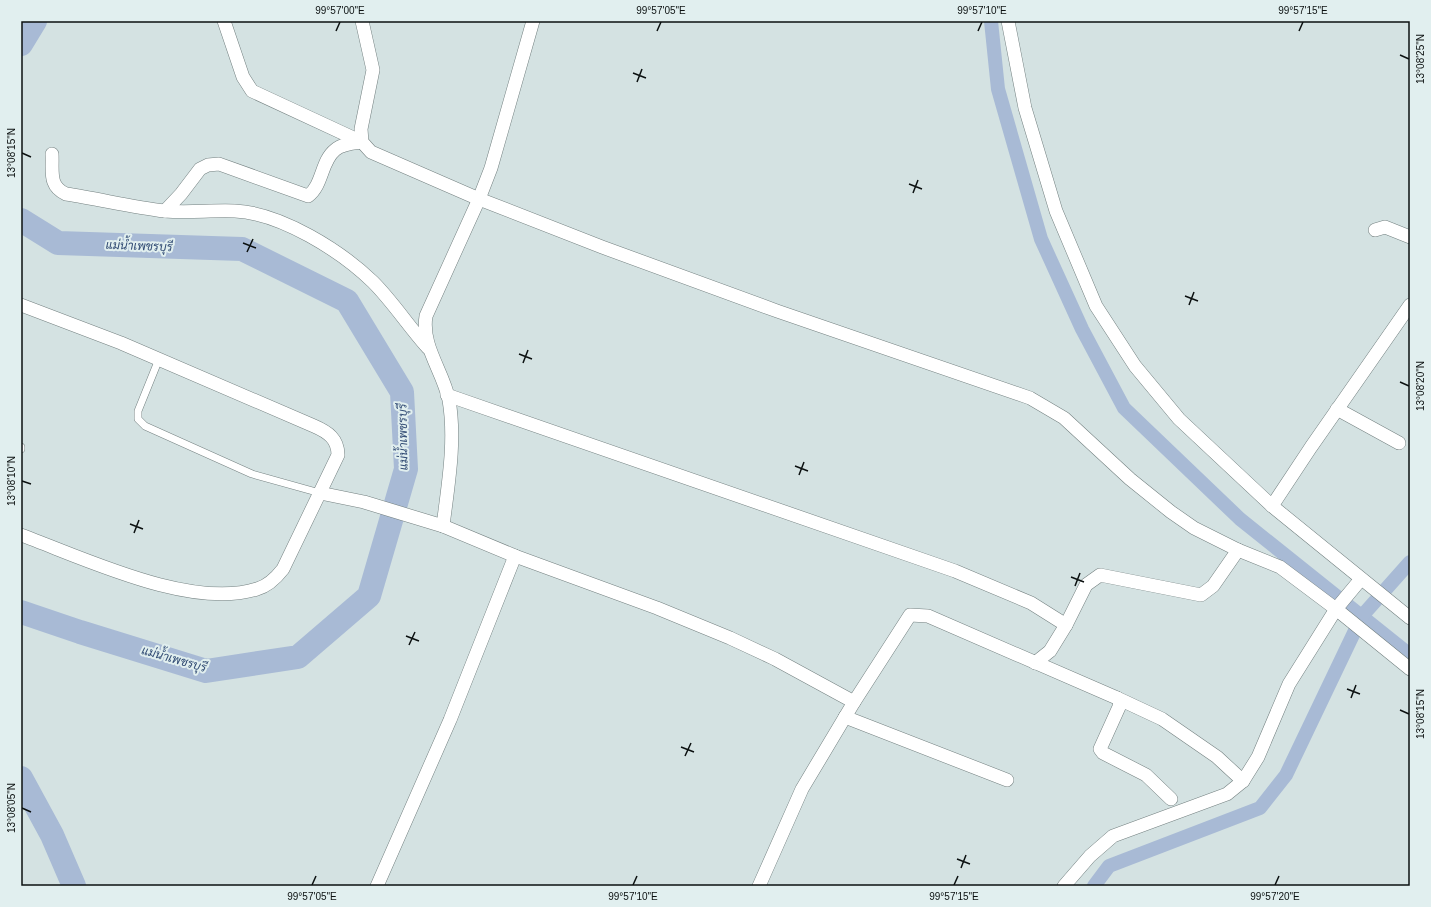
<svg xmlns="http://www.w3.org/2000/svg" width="1431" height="907" font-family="Helvetica,Sarabun,sans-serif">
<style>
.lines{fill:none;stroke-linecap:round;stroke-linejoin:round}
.canal{stroke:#a8bad5;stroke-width:14}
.river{stroke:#a8bad5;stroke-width:24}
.lane-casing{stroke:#748181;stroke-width:8}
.street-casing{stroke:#748181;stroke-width:14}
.lane{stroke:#fff;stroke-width:7}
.street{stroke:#fff;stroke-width:13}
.ticks{fill:none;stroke:#0b1010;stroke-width:1.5}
.labels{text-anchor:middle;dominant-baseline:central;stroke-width:4;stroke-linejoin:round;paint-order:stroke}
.water-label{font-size:12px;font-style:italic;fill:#334d75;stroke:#e1efef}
.neatline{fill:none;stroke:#0b1010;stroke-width:1.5}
.ticks-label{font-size:10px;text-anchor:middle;fill:#0b1010}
</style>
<rect width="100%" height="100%" fill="#d4e2e2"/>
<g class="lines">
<g class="canal">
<path d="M 991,21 L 998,89 L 1041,239 L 1082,329 L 1124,408 L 1240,519 L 1410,655"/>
<path d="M 1094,886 L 1109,866 L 1260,808 L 1286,775 L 1362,616 L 1410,562"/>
</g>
<g class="river">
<path d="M 21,44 L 35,21"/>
<path d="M 21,220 L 58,243 L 242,249 L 347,301 L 402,392 L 406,469 L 369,596 L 298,657 L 206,671 L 80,632 L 21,612"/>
<path d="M 21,778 L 52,835 L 74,886"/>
</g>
<defs>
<g id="lane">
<path d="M 159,359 L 138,411 L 138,419 L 145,426 L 252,474 L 320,493"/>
<path d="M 21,447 L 21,449"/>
</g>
<g id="street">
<path d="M 224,21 L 243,77 L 252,91 L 362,142"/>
<path d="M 362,21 L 373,70 L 361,129 L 362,142 L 371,152 L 479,199 L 602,247 L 777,311 L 1030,398 L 1064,418 L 1130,479 L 1171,512 L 1194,528 L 1238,550 L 1280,567 L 1336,609 L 1410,669"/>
<path d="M 1008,21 L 1025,108 L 1056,211 L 1096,306 L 1135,366 L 1179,419 L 1272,506 L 1410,618"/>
<path d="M 52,154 C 53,171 48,186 66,194 C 99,199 132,207 165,211 C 188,213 212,210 235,211 C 281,213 341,251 373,282 C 393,302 409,327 428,348"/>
<path d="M 165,211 L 181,194 L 200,169 L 208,165 L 219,164 L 308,196 C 323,185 321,161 335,150 C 341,144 354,143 362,142"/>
<path d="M 1375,230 L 1385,227 L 1410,237"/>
<path d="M 21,305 L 121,343 L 314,426 C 328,432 338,439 338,455 L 283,569 C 276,578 268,586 257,589 C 191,610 84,558 21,535"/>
<path d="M 447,395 L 955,571 L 1031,603 L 1066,625"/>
<path d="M 1337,409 L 1399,443"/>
<path d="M 320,493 L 364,502 L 443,526 L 515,556 L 657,608 L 730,638 L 775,659 L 854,702"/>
<path d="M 1272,506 L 1311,447 L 1410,305"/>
<path d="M 443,526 C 448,485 456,441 449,400 C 443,371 421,346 426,316 L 479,199 L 491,168 L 533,21"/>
<path d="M 1035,663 L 1050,651 L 1066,625 L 1086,585 L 1100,575 L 1201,595 L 1213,586 L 1238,550"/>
<path d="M 1117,698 L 1162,719 L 1217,757 L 1243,781"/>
<path d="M 845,717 L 1007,780"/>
<path d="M 377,886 L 450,720 L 515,556"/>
<path d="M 759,886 L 802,789 L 854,702 L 910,615 L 928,616 L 1117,698 L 1120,702 L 1119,707 L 1100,749 L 1103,753 L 1146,775 L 1171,799"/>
<path d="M 1064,886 L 1090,856 L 1113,836 L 1227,794 L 1243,781 L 1258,757 L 1289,684 L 1336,609 L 1361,579"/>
</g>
</defs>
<use href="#lane" class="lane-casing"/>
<use href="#street" class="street-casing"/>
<use href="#lane" class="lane"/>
<use href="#street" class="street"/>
</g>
<path class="ticks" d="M 336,31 L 340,22M 657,31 L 661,22M 978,31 L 982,22M 1299,31 L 1303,22M 1400,55 L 1409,59M 633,73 L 646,78M 637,82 L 642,69M 22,153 L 31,157M 909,184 L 922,189M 913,193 L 918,180M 243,243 L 256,248M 247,252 L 253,239M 1185,296 L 1198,301M 1189,305 L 1194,292M 519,354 L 532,359M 523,363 L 528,350M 1400,382 L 1409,386M 795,466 L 808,471M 799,475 L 804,462M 22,481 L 31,484M 130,524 L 143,529M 134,533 L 139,520M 1071,577 L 1084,582M 1075,586 L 1080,573M 406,636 L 419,641M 409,645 L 415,632M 1347,689 L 1360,694M 1351,698 L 1356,685M 1400,710 L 1409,714M 681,747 L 694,752M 685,756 L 691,743M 22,808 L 31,812M 957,859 L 970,864M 961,868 L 966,855M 312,885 L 316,876M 633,885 L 637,876M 954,885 L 958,876M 1275,885 L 1279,876"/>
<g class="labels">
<g class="water-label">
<text transform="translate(139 246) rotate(2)">แม่น้ำเพชรบุรี</text>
<text transform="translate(403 437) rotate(-91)">แม่น้ำเพชรบุรี</text>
<text transform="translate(174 659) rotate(16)">แม่น้ำเพชรบุรี</text>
</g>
</g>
<rect width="1431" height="907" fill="none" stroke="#e1efef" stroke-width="44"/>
<rect x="22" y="22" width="1387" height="863" class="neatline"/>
<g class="ticks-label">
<text x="340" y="14">99°57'00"E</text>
<text x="661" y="14">99°57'05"E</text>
<text x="982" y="14">99°57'10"E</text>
<text x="1303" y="14">99°57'15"E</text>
<text transform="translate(1420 59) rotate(-90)" y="4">13°08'25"N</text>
<text transform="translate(11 153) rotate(-90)" y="4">13°08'15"N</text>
<text transform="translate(1420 386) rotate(-90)" y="4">13°08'20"N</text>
<text transform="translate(11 481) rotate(-90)" y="4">13°08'10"N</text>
<text transform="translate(1420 714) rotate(-90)" y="4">13°08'15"N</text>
<text transform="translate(11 808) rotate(-90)" y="4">13°08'05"N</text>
<text x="312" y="900">99°57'05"E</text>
<text x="633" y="900">99°57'10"E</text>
<text x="954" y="900">99°57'15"E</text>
<text x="1275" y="900">99°57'20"E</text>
</g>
</svg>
